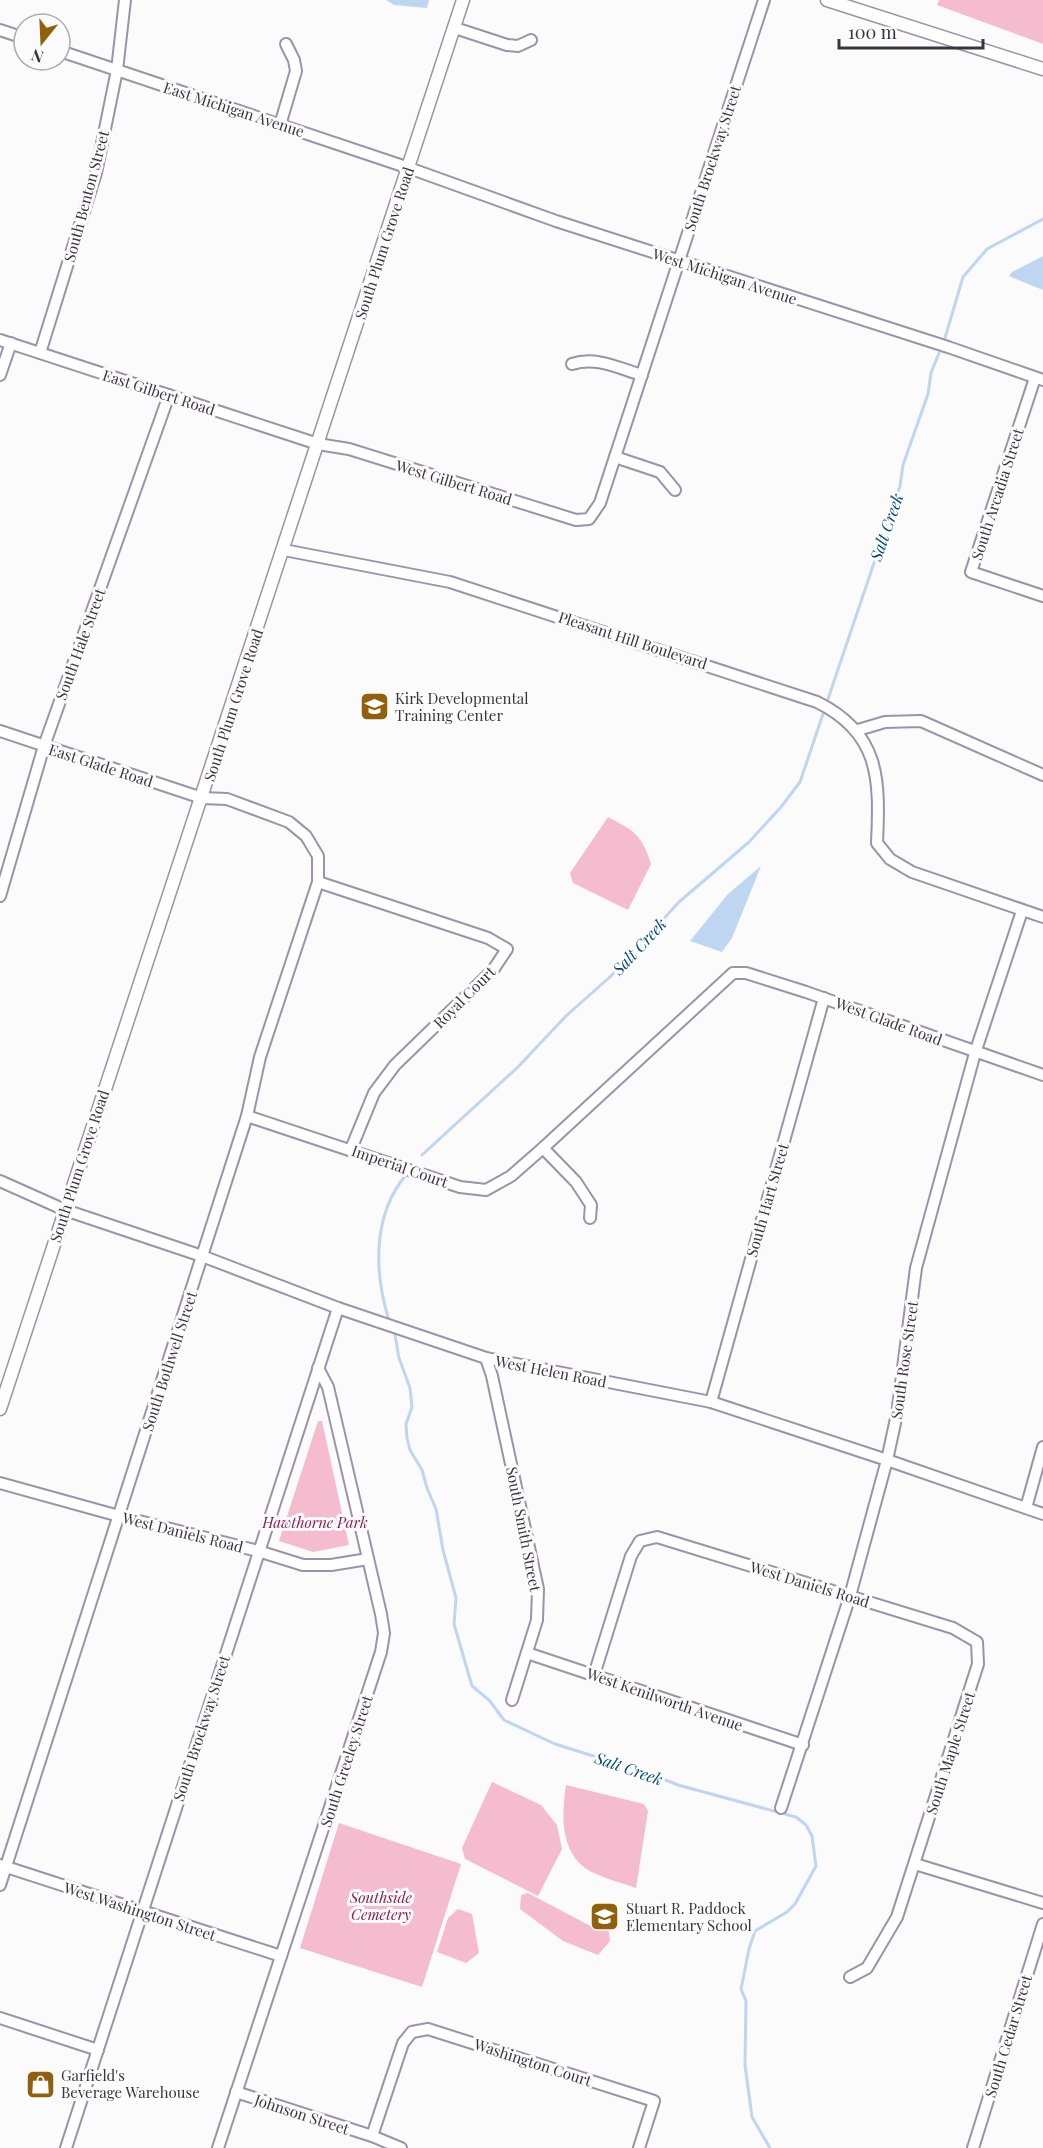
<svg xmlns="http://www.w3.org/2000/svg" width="1043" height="2148" font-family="'Playfair Display',serif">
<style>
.green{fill:#f5bcd0}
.water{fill:#bed6f1}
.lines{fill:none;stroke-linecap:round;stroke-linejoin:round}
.stream{stroke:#bed6f1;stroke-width:3}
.minor-casing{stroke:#9d92ab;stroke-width:14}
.major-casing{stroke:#9d92ab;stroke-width:15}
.minor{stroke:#fff;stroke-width:10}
.major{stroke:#fff;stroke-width:12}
.labels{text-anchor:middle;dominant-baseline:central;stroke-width:6;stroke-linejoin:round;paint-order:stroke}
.street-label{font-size:15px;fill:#39353f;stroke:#fbfbfb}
.poi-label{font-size:15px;fill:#39353f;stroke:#fbfbfb;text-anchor:start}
.park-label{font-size:15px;font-style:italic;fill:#882052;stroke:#fbfbfb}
.water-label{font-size:16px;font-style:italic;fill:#014681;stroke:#fbfbfb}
</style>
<rect width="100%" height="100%" fill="#fbfbfb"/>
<g class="green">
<path d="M 939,0 L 1043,0 L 1043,44 L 937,5 Z"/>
<path d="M 608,817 C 634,831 642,834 651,864 L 628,910 L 573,883 L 570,873 Z"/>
<path d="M 318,1421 L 322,1421 L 349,1545 L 313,1552 L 279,1541 Z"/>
<path d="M 492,1782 L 541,1805 L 557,1825 L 562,1849 L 538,1896 L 465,1859 L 462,1848 Z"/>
<path d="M 566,1785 L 644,1804 L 648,1811 L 636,1888 C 623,1883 609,1880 596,1874 C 560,1859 561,1818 566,1785 Z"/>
<path d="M 339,1823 L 461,1864 L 422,1987 L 300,1948 Z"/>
<path d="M 528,1893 L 598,1930 L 608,1927 L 610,1941 L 598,1955 L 563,1941 L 520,1909 L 521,1895 Z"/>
<path d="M 458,1909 L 472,1914 L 479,1953 L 466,1963 L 437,1952 L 448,1918 Z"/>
</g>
<g class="water">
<path d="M 386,0 L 429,0 L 427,8 L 394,5 Z"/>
<path d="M 1043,256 L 1043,290 L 1009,276 L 1012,272 Z"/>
<path d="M 761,866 L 732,938 L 722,952 L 690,941 L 728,894 Z"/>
</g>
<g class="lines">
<g class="stream">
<path d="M 945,338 L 963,277 L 987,249 L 1043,219"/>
<path d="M 828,699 L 900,486 L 903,465 L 928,394 L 931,373 L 939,353"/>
<path d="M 422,1155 L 518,1067 L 566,1016 L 611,976 L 679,902 L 749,842 L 781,807 L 800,782 L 823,714"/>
<path d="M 388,1317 C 374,1270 373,1214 406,1175"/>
<path d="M 395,1335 L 399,1358 L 410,1388 L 412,1407 L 406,1424 L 407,1438 L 410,1450 L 422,1470 L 427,1488 L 436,1509 L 443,1550 L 456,1598 L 454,1624 L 472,1686 L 489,1700 L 504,1720 L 555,1744 L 651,1774 L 678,1785 L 796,1817 L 806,1825 L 812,1836 L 816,1866 L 795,1904 L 787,1912 L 755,1931 L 749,1949 L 741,1989 L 746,2001 L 745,2065 L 752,2117 L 770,2148"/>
</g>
<defs>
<g id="minor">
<path d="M 455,28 L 507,45 L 518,46 L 531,40"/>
<path d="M 0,30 L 24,38"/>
<path d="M 60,51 L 409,168 L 556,221 L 948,347 L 1043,380"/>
<path d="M 280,125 L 296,71 L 294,60 L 286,44"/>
<path d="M 0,340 L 318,444 L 349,449 L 576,520 L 589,519 L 600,503 L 764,0"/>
<path d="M 40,353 L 96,173 L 117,70 L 125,0"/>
<path d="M 572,364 C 596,356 618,368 642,375"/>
<path d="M 0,375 L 11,343"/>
<path d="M 1035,378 L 971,572 L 1043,596"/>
<path d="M 615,457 L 660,472 L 675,490"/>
<path d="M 284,550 L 450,582 L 817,702 C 880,733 880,779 877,843 L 890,859 L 912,872 L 1043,917"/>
<path d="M 858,730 L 885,722 L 921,721 L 1043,775"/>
<path d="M 0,731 L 202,798 L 227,799 L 289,822 L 306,836 L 318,856 L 318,882 L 260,1057 L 247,1116 L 0,1885"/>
<path d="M 318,882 L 488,938 L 507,949 L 493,970 L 395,1065 L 374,1093 L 351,1149"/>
<path d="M 0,896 L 44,746 L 169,395"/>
<path d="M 247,1116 L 460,1187 L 486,1190 L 511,1176 L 543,1148 L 733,973 L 746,973 L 806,992 L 1043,1075"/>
<path d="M 543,1148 L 576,1182 L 591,1205 L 590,1218"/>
<path d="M 0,1181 L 65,1210 L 202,1256 L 338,1308 L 486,1358 L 711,1402 L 887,1460 L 1043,1514"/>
<path d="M 486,1358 L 492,1376 L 538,1589 L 537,1620 L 512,1700"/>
<path d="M 711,1402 L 824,998"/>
<path d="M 0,1483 L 119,1516 L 258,1551 L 303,1565 L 331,1565 L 368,1559"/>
<path d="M 1026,1508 L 1043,1447"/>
<path d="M 527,1653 L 803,1745"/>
<path d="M 594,1675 L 631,1556 L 640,1541 L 657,1537 L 953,1628 L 977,1642 L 978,1664 L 897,1917 L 867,1968 L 850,1977"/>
<path d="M 781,1808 L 850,1596 L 887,1460 L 897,1414 L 916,1268 L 975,1053 L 1022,911"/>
<path d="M 915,1864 L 1043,1903"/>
<path d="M 0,1865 L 281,1956"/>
<path d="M 0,2018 L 98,2050"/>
<path d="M 236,2092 L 372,2136 L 401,2148"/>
<path d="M 372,2136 L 403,2043 L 412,2032 L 428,2029 L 654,2101 L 639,2148"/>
<path d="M 66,2148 L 338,1308"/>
<path d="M 218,2148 L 381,1652 L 384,1633 L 381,1614 L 328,1387 L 318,1368"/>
<path d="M 973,2148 L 1043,1924"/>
</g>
<g id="major">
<path d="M 827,0 L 1043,69"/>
<path d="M 0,1409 L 463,0"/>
</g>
</defs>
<use href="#minor" class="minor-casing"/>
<use href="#major" class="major-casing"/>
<use href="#minor" class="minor"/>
<use href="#major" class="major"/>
</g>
<defs>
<symbol id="school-square" viewBox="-11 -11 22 22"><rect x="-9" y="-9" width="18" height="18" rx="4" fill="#90600d" stroke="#fbfbfb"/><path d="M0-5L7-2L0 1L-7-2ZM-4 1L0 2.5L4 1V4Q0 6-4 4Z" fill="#fff"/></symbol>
<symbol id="shop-square" viewBox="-11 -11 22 22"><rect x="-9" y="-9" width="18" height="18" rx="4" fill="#90600d" stroke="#fbfbfb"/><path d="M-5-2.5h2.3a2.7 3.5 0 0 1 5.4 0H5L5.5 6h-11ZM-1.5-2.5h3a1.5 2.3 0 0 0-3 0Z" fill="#fff"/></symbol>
</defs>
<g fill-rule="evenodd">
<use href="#school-square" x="358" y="690" width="33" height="33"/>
<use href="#school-square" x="588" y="1900" width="33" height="33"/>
<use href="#shop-square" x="24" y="2068" width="33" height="33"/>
</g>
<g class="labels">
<g class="street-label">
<text transform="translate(234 109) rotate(18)">East Michigan Avenue</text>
<text transform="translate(712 158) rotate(-72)">South Brockway Street</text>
<text transform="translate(86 196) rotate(-75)">South Benton Street</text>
<text transform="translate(384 243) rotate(-72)">South Plum Grove Road</text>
<text transform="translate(725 276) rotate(18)">West Michigan Avenue</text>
<text transform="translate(159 392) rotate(18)">East Gilbert Road</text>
<text transform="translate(454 482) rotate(17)">West Gilbert Road</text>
<text transform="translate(997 494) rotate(-72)">South Arcadia Street</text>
<text transform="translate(633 640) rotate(18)">Pleasant Hill Boulevard</text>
<text transform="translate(80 644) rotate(-70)">South Hale Street</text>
<text transform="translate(233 705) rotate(-72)">South Plum Grove Road</text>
<text transform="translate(101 765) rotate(18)">East Glade Road</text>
<text transform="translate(464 997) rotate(-45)">Royal Court</text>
<text transform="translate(889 1021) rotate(20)">West Glade Road</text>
<text transform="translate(79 1166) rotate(-72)">South Plum Grove Road</text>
<text transform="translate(400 1166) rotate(19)">Imperial Court</text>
<text transform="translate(767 1200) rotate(-74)">South Hart Street</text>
<text transform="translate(904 1360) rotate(-82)">South Rose Street</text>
<text transform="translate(169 1361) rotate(-72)">South Bothwell Street</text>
<text transform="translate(551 1371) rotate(11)">West Helen Road</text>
<text transform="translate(524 1529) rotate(79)">South Smith Street</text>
<text transform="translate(183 1532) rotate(14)">West Daniels Road</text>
<text transform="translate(810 1584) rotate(17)">West Daniels Road</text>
<text transform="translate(665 1699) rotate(19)">West Kenilworth Avenue</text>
<text transform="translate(201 1728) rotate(-72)">South Brockway Street</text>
<text transform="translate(950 1753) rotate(-72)">South Maple Street</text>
<text transform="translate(346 1761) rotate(-72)">South Greeley Street</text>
<text transform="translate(140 1911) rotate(18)">West Washington Street</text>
<text transform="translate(1008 2036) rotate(-73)">South Cedar Street</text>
<text transform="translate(533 2062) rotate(18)">Washington Court</text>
<text transform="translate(302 2114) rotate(18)">Johnson Street</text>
</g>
<g class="poi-label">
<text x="395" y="698">Kirk Developmental<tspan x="395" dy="17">Training Center</tspan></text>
<text x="626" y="1908">Stuart R. Paddock<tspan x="626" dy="17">Elementary School</tspan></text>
<text x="61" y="2075">Garfield's<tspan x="61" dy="17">Beverage Warehouse</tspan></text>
</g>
<g class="park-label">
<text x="315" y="1522">Hawthorne Park</text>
<text x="381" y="1897">Southside<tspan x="381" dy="17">Cemetery</tspan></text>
</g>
<g class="water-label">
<text transform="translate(886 527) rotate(-71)">Salt Creek</text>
<text transform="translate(639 946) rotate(-47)">Salt Creek</text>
<text transform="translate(629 1768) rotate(19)">Salt Creek</text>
</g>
</g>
<g transform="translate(42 42) rotate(198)"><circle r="28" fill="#fbfbfb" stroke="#adacb0" stroke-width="1.5"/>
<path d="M0-4.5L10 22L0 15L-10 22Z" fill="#90600d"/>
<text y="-9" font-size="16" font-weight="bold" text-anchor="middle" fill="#39353f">N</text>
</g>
<path d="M839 39v9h144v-9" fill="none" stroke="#39353f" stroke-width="3"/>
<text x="848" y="39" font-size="18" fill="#39353f" stroke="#fbfbfb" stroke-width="4.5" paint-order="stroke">100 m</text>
</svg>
